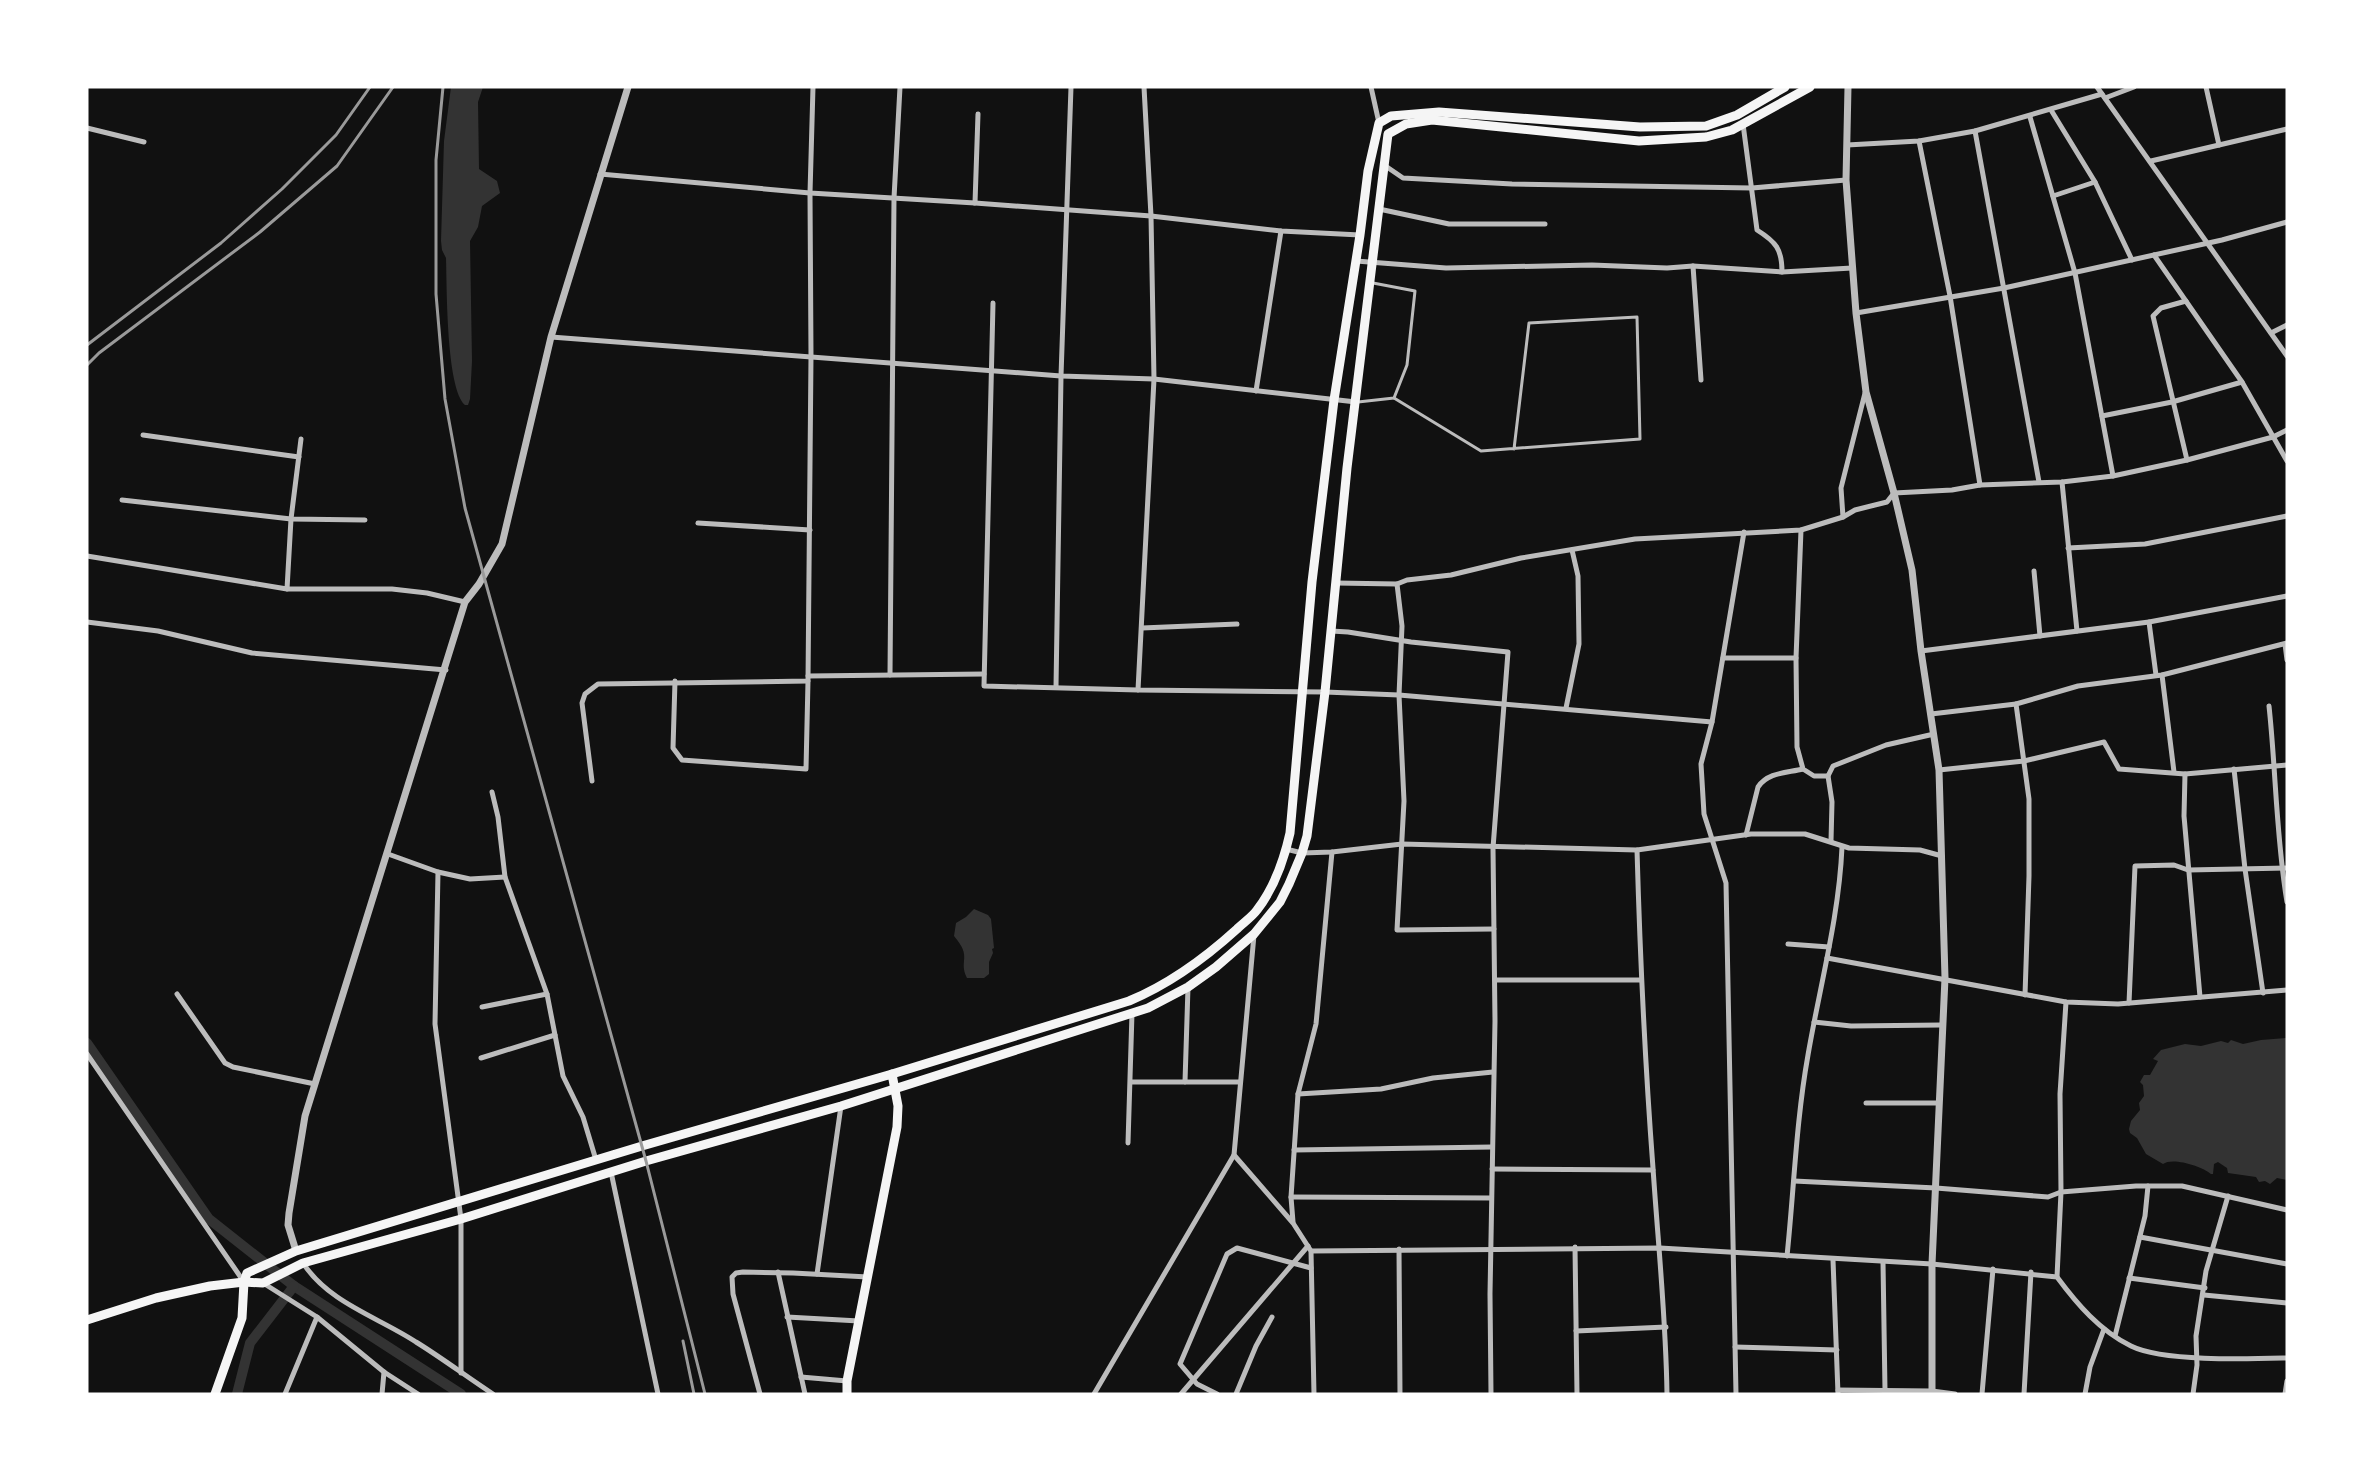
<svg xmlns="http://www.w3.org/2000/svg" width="2374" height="1481" font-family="Ubuntu,sans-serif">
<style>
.water{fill:#333}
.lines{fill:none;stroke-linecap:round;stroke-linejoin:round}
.canal{stroke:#333;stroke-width:10}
.service{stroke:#bcbcbc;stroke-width:3}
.minor{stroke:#bcbcbc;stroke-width:5}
.tertiary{stroke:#bcbcbc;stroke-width:7}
.trunk{stroke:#f5f5f5;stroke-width:9}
.rail{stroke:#9a9a9a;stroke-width:3}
</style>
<rect width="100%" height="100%" fill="#111"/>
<g class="water">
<path d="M 451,87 L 483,87 L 478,102 L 479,169 L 497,181 L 500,193 L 482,206 L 478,227 L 470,241 L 472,361 L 470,399 L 468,405 L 465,405 C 446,388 447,286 446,258 L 442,250 L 441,241 L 444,141 Z"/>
<path d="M 974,909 L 988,915 L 991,919 L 994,948 L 992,949 L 993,953 L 989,962 L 989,974 L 984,978 L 967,978 C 958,960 973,958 954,936 L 956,923 L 966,917 Z"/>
<path d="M 2286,1038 L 2287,1180 L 2277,1178 L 2270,1184 L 2265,1181 L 2259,1182 L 2256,1177 L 2228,1173 L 2227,1168 L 2218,1162 L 2214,1164 L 2213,1174 L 2211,1174 C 2202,1166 2172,1157 2163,1164 L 2146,1154 L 2137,1138 L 2130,1133 L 2129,1129 L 2131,1121 L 2140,1110 L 2139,1103 L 2144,1096 L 2143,1085 L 2140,1082 L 2144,1075 L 2150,1075 L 2158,1061 L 2153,1059 L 2161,1050 L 2185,1044 L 2201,1046 L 2221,1041 L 2228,1043 L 2231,1040 L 2243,1044 L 2261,1040 Z"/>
</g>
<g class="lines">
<g class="canal">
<path d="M 87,1043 L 209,1219 L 294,1286 L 461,1394"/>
<path d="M 237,1394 L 250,1343 L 294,1286"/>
</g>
<g class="service">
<path d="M 1394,398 L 1481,451 L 1640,439 L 1637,317 L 1529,323 L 1514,449"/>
<path d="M 1358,402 L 1394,398 L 1407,365 L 1415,291 L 1373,283"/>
</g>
<g class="minor">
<path d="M 1144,87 L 1151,216 L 1154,379 L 1138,690 L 1325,692 L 1399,695 L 1712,722"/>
<path d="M 1371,87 L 1379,123"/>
<path d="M 2097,87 L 2287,356"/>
<path d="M 2206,87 L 2219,145"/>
<path d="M 2105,98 L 2134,87"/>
<path d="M 2051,110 L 2095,182 L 2132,260"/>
<path d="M 2030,117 L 2075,273 L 2113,476"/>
<path d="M 1743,124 L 1757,230 C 1776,242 1782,249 1782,272"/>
<path d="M 87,128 L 144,142"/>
<path d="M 1975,131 L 2039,482"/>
<path d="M 1919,141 L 1950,296 L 1980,485"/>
<path d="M 1847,145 L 1919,141 L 1975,131 L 2102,94"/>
<path d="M 2151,161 L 2287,129"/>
<path d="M 1384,165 L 1403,178 L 1512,184 L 1752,188 L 1846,180"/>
<path d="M 600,174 L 810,193 L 975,203 L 1151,216 L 1281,231 L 1360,235"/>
<path d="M 2053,196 L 2095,182"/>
<path d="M 975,203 L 978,114"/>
<path d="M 1379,209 L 1449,224 L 1545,224"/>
<path d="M 2154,255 L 2242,382 L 2287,461"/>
<path d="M 1356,261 L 1446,268 L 1592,265 L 1667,268 L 1693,266 L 1782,272 L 1852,268"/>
<path d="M 1693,266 L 1701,380"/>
<path d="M 2186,301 L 2161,308 L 2153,316 L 2187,460"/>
<path d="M 993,303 L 984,686 L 1138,690"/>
<path d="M 1856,313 L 2004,288 L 2222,240 L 2287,222"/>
<path d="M 2271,333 L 2287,325"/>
<path d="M 551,337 L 1061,376 L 1154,379 L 1356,402"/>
<path d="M 1256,391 L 1281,231"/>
<path d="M 2102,416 L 2172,402 L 2242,382"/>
<path d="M 143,435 L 299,457"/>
<path d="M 2062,482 L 2077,631"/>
<path d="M 122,500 L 291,519 L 365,520"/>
<path d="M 1843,517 L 1841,488 L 1865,393"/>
<path d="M 698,523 L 810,530"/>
<path d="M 1801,530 L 1796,658 L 1797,747 L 1803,769 L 1814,776 L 1828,776"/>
<path d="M 2068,548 L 2145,544 L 2287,516"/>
<path d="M 87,556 L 287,589 L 392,589 L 427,593 L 465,602"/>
<path d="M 2034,571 L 2040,636"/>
<path d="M 1336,583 L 1397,584 L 1407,580 L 1451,575 L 1521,558 L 1635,539 L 1801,530 L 1843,517 L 1855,510 L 1887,502 L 1894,493 L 1952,490 L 1980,485 L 2062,482 L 2113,476 L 2187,460 L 2273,437 L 2287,430"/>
<path d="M 1397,584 L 1402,626 L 1399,695 L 1404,801 L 1397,930 L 1494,929"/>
<path d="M 287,589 L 291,519 L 301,439"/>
<path d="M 87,622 L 158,631 L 252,653 L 446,670"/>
<path d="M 2149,622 L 2156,675"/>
<path d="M 1142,628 L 1237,624"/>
<path d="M 1331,631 L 1348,632 L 1411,642 L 1508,652 L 1493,848 L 1495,1021 L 1490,1294 L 1491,1394"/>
<path d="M 2285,644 L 2287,660"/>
<path d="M 1921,651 L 2149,622 L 2287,596"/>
<path d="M 1723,658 L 1796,658"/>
<path d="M 890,675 L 894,198 L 900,87"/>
<path d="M 2162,675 L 2174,772"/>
<path d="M 808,676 L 984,674"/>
<path d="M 675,681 L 673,748 L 682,760 L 806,769 L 808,681"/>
<path d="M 1056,687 L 1061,376 L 1071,87"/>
<path d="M 2269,706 C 2276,771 2276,837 2287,902"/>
<path d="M 1566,708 L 1579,644 L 1578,576 L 1572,550"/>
<path d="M 1931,714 L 2016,704"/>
<path d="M 2234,769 L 2245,869 L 2263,993"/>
<path d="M 1939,770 L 2024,761 L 2104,742 L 2119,769 L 2185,774 L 2287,765"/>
<path d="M 2185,774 L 2184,816 L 2200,997"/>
<path d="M 592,781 L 582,703 L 585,694 L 598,684 L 808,681 L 811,356 L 810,193 L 813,87"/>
<path d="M 492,792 L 498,817 L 505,877 L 547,994 L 563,1076 L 583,1117 L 596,1160"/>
<path d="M 1746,835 L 1758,787 C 1768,772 1787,773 1803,769"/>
<path d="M 1831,841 L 1832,802 L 1828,776 L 1833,766 L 1886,745 L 1934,734"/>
<path d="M 1286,849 L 1302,853 L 1332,852 L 1402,844 L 1637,850 L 1751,834 L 1805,834 L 1849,848 L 1920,850 L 1942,856"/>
<path d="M 1637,850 C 1640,956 1645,1062 1653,1168 C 1658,1243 1666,1318 1667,1394"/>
<path d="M 388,854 L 438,872 L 470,879 L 505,877"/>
<path d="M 438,872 L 435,1024 L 461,1219 L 461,1373"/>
<path d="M 1254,935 L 1234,1155 L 1293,1223 L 1311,1251 L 1314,1394"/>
<path d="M 1788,944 L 1829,947"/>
<path d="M 1827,958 L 2066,1002 L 2118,1004 L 2287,990"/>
<path d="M 1495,980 L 1641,980"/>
<path d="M 177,994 L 225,1063 L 233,1067 L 315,1084"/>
<path d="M 2025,995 L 2029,876 L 2029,799 L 2016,704 L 2078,686 L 2162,675 L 2287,643"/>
<path d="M 2129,1003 L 2135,866 L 2174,865 L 2188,870 L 2287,868"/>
<path d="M 482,1007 L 547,994"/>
<path d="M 1814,1022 L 1851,1026 L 1941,1025"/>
<path d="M 87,1054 L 244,1282"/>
<path d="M 481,1058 L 555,1035"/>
<path d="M 1131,1082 L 1240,1082"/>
<path d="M 1185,1082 L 1188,987"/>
<path d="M 1298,1094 L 1381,1089 L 1433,1078 L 1493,1072"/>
<path d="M 1866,1103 L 1939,1103"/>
<path d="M 1128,1143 L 1132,1013"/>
<path d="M 1294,1150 L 1492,1147"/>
<path d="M 1492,1169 L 1653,1170"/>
<path d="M 611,1172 L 658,1394"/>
<path d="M 1794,1181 L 1936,1188 L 2048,1197 L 2061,1192 L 2136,1186 L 2182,1186 L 2287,1210"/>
<path d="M 1291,1197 L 1491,1198"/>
<path d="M 1293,1222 L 1291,1197 L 1298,1094 L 1316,1024 L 1332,852"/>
<path d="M 2140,1237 L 2287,1264"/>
<path d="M 1575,1247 L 1577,1394"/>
<path d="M 1399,1249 L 1400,1394"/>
<path d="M 1311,1251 L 1660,1248 L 1932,1264 L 2057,1277 C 2077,1304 2100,1331 2131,1346 C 2163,1362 2250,1359 2287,1358"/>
<path d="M 1787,1256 C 1794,1189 1796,1122 1808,1055 C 1820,985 1839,917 1842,847"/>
<path d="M 1833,1260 L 1838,1394"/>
<path d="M 1883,1262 L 1885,1390"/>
<path d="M 303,1263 C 329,1303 378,1317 416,1342 C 442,1358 467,1377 493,1394"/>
<path d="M 778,1272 L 805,1394"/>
<path d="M 817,1274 L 841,1106"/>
<path d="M 2057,1277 L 2061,1192 L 2060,1094 L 2066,1002"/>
<path d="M 2129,1278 L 2205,1288"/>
<path d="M 263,1283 L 317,1317 L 384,1372 L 418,1394"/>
<path d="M 2204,1295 L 2287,1303"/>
<path d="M 787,1317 L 859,1321"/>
<path d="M 1576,1331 L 1666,1327"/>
<path d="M 2115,1336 L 2145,1216 L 2148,1186"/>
<path d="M 1735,1347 L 1837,1350"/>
<path d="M 801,1377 L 847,1381"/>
<path d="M 1838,1390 L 1932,1391 L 1955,1394"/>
<path d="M 285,1394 L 317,1317"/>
<path d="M 382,1394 L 384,1372"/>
<path d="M 760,1394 L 733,1294 L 732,1277 L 736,1273 L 743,1272 L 793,1273 L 868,1277"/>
<path d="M 1094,1394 L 1234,1155"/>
<path d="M 1181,1394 L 1308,1246"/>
<path d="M 1217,1394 L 1197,1384 L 1180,1364 L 1227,1254 L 1237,1248 L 1311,1268"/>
<path d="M 1236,1394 L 1256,1346 L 1272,1317"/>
<path d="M 1736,1394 L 1726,883 L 1704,814 L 1701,764 L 1712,722 L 1744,532"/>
<path d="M 1982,1394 L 1993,1269"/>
<path d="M 2024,1394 L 2031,1272"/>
<path d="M 2085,1394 L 2090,1367 L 2104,1329"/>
<path d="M 2193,1394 L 2197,1365 L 2196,1336 L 2206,1271 L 2228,1196"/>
<path d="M 2285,1394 L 2287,1381"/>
</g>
<g class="tertiary">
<path d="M 1848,87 L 1846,180 L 1856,313 L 1866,392 L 1894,493 L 1912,570 L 1921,651 L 1939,770 L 1945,978 L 1932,1264 L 1932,1394"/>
<path d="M 296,1251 L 288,1225 L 289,1213 L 305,1116 L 465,602 L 479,584 L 502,544 L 551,337 L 628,87"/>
</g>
<g class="trunk">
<path d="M 892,1074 L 1129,1001 C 1170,984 1204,959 1237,929 C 1243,923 1252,917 1257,910 C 1274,888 1284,860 1290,833 L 1312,582 L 1334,400 L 1360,235 L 1368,171 L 1379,123 L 1391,116 L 1439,112 L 1640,127 L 1706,126 L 1737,115 L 1785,87"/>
<path d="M 87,1320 L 156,1298 L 210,1286 L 244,1282 L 263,1283 L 303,1263 L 461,1219 L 646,1161 L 841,1106 L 1148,1008 L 1188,987 L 1216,967 L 1254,934 L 1280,902 L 1289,884 L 1302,853 L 1307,836 L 1325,692 L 1347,468 L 1388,134 L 1406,124 L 1432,120 L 1639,141 L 1706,137 L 1732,130 L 1810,87"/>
<path d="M 215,1394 L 242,1318 L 244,1282 L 247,1273 L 296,1251 L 642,1146 L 892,1074 L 898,1106 L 897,1127 L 847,1381 L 847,1394"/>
</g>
<g class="rail">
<path d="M 443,87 L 436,160 L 436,294 L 445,399 L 465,508 L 646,1161 L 705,1394"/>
<path d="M 87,345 L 221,243 L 282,189 L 336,135 L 370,87"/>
<path d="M 87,365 L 99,353 L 260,232 L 337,166 L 393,87"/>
<path d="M 683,1341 L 694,1394"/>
</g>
</g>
<rect width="2374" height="1481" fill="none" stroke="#ffffff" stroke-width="177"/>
</svg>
